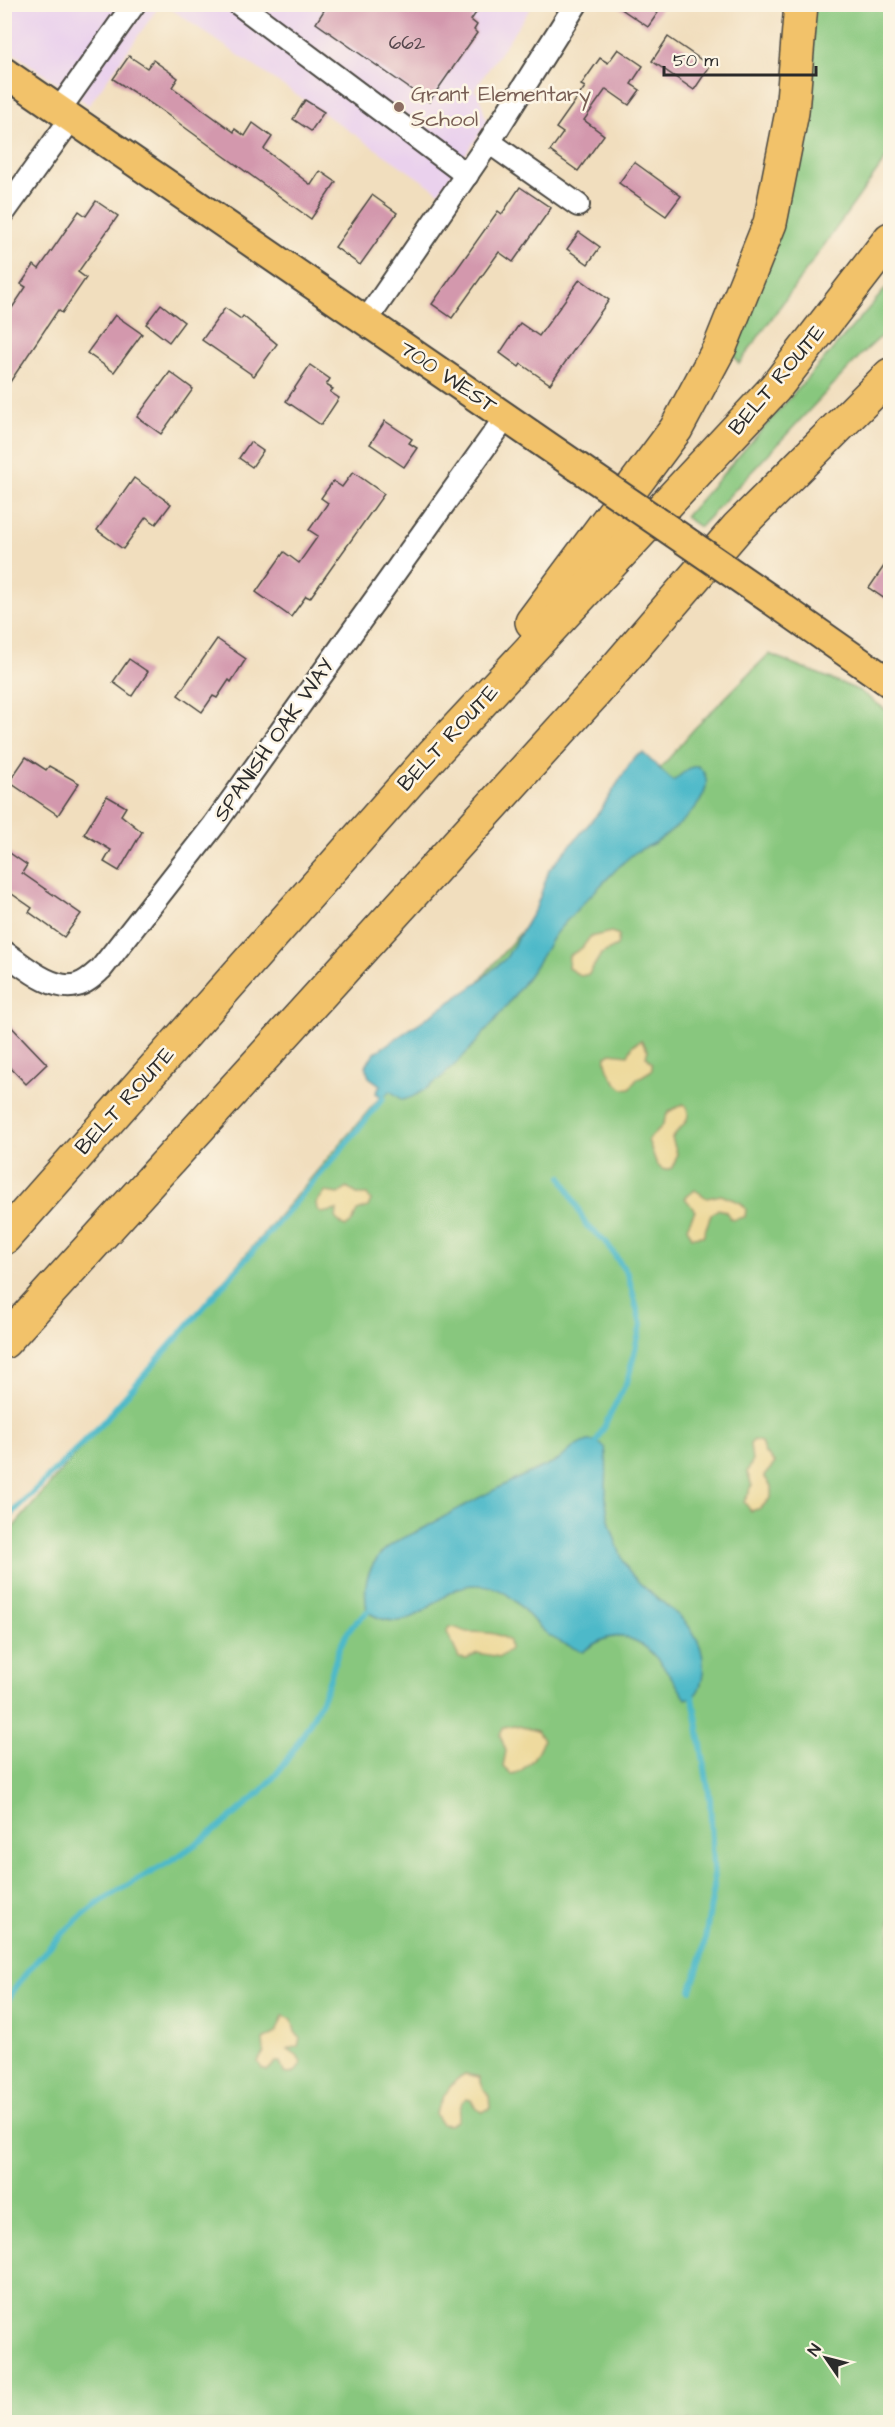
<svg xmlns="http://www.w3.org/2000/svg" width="895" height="2427" font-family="'Architects Daughter',sans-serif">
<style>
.built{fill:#ead1ed}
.green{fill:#88c77e;stroke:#5a7954;stroke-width:1.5}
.sand{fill:#eeda9e;stroke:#8c8264;stroke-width:1.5}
.water{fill:#4db9c9;stroke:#3c727a;stroke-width:1.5}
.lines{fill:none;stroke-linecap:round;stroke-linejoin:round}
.stream{stroke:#4db9c9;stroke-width:6}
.building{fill:#d398ad}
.minor-casing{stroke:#494641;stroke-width:26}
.major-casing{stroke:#494641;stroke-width:32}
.highway-casing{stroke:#494641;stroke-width:36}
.minor{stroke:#fff;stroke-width:22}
.major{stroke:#f2c26a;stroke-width:28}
.highway{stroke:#f2c26a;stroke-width:33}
.major-bridge-casing{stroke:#494641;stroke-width:32;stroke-linecap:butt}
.major-bridge{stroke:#f2c26a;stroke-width:28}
.education-dot{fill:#8d6e63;stroke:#fcf5e5;stroke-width:2}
.labels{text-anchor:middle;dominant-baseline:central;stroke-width:5;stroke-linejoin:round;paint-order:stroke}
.number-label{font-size:20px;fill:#55464c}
.education-label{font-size:22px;fill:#785e54;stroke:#fcf5e5;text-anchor:start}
.street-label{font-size:22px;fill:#2b2b2b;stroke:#fcf5e5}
</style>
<rect width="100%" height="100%" fill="#fcf5e5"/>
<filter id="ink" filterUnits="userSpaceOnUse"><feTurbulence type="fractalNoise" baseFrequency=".0167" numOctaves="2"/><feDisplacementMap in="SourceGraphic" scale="12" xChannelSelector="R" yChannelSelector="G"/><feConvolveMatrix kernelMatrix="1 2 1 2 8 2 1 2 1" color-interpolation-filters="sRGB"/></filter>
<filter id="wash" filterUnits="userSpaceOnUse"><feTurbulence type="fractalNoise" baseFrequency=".008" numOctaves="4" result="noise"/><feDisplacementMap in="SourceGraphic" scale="24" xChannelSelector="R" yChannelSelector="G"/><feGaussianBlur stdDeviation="1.35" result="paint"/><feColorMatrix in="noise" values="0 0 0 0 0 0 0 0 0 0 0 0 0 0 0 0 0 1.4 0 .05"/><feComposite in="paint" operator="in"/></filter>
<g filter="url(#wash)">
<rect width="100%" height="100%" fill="#f1debe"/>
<g class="built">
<path d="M 5,5 L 160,5 L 89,105 L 5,47 Z"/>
<path d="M 165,5 L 533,5 L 474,90 L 479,94 L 487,123 L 439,192 Z"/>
</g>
<g class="green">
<path d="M 814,5 L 890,5 L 890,153 L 739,364 L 733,354 Z"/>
<path d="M 890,284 L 890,328 L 860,356 L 700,527 L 685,517 Z"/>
<path d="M 769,654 L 858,690 L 890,713 L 890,2422 L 5,2422 L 5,1537 L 693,730 Z"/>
</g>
<g class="sand">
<path d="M 611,932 L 619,935 L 617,946 L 601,954 L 589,974 L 581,976 L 568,968 L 569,956 L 582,948 L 590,937 Z"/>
<path d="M 641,1040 L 648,1050 L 646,1056 L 652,1063 L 652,1070 L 637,1079 L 630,1088 L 623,1089 C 614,1083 604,1066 606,1056 L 611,1053 L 628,1055 L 633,1045 Z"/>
<path d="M 683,1104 L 687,1107 C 692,1122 679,1127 672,1138 L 677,1154 L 673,1168 L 664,1170 L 657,1165 L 648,1140 L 662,1126 L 668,1112 Z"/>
<path d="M 347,1188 L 359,1195 L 367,1195 L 371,1200 L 368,1207 L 357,1211 L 352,1222 L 345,1227 L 336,1219 L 337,1210 L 322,1213 L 317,1209 L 316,1203 L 325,1192 L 339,1194 Z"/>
<path d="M 695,1190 L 707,1198 L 721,1195 L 741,1203 L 746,1209 L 745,1217 L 732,1220 L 725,1211 L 718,1209 L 711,1215 L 703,1236 L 692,1237 L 687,1227 L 695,1211 L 685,1198 Z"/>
<path d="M 754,1440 L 761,1442 L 764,1452 L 775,1463 L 764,1476 L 771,1486 L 771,1497 L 761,1508 L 751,1511 L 744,1502 L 752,1486 L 747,1472 L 752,1462 L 750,1444 Z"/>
<path d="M 449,1627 C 457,1626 460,1631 467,1632 C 480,1633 498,1631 509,1641 L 510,1649 L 500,1657 L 477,1653 L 467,1659 L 459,1658 L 447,1632 Z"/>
<path d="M 514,1725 L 537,1731 L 543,1740 C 539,1753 525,1773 511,1774 L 503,1766 L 506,1751 L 500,1735 L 504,1727 Z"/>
<path d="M 283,2016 L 292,2019 L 295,2032 L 300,2038 L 298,2046 L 288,2050 L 297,2056 L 301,2063 C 298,2071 292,2076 284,2073 L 280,2062 L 276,2062 L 267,2071 L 262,2069 L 258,2061 L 264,2052 L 263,2040 L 276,2033 Z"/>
<path d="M 465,2074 L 479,2077 L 484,2090 L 489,2096 L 490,2108 L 483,2112 L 476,2109 L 471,2100 L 466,2099 L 462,2102 L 457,2121 L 450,2125 L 441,2124 L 435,2113 C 441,2101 451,2080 465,2074 Z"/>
</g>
<g class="water">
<path d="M 643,753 L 673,781 L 689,768 L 698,766 C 726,790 676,829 656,842 C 650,846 642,848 636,852 C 623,861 613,873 602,884 C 586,900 570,916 555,934 C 548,944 543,955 536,965 C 511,1002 445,1090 403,1100 L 390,1091 L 383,1098 L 376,1093 L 380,1085 L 369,1077 L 365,1066 L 376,1052 L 475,985 L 506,958 L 536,908 L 549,870 L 600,811 L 634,757 Z"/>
<path d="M 588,1441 L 597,1441 L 605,1448 C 608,1464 606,1478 606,1494 C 605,1515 615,1541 623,1560 C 642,1604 714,1614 702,1680 C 699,1691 697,1696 686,1699 C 662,1663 632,1610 583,1652 C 572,1647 560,1643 550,1636 C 524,1617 514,1585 476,1585 C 435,1584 419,1643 367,1612 C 364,1591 364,1574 379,1556 C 391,1541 410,1536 426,1527 C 469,1502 513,1479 559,1460 L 574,1447 Z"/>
</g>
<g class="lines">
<g class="stream">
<path d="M 562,1177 L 586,1225 L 606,1242 L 628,1275 L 641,1325 L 628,1379 L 597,1441"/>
<path d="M 4,1521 L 96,1430 L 336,1156 L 383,1098"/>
<path d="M 691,1990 L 703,1951 L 714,1887 L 710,1799 L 693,1697"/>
<path d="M 4,2007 C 23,1970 71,1921 106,1898 C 130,1882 157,1871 180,1855 C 207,1837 236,1815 259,1793 C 283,1771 308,1728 322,1699 C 339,1664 332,1640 367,1612"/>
</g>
</g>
<g id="blocks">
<g class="building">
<path d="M 328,4 L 482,4 L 471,20 L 477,25 L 474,30 L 477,33 L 429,102 L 316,23 Z"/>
<path d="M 614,4 L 664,4 L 648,27 Z"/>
<path d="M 668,37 L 710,66 L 694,90 L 652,61 Z"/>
<path d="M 618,49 L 643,66 L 631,84 L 640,90 L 629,105 L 606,89 L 584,120 L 604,135 L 578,171 L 550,151 L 563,133 L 556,128 L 585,87 L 581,85 L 600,58 L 608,63 Z"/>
<path d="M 129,56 L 147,68 L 153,60 L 178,78 L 172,87 L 234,132 L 235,129 L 245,136 L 253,123 L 272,137 L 264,149 L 311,185 L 320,171 L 336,182 L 311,219 L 158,108 L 113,79 Z"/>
<path d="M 305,100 L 324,112 L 311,131 L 293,119 Z"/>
<path d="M 634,162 L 681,196 L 666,216 L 619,183 Z"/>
<path d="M 520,187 L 551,208 L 513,262 L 499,252 L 452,318 L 432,304 L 498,211 L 502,214 Z"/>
<path d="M 372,195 L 397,213 L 360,265 L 335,247 Z"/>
<path d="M 96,201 L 118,216 L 78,272 L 86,278 L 62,313 L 58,310 L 4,391 L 4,320 L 26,287 L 21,284 L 34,265 L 39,269 L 79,211 L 86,216 Z"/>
<path d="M 579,232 L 600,247 L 588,264 L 567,249 Z"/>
<path d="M 580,279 L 609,300 L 550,384 L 521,364 L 519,367 L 500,353 L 520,323 L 539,336 Z"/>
<path d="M 161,304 L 184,322 L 169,342 L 146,324 Z"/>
<path d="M 225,308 L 241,319 L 243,316 L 277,344 L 254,376 L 202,340 Z"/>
<path d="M 115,315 L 142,334 L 114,372 L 87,353 Z"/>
<path d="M 310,365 L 330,379 L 326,385 L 333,389 L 330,392 L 339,398 L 321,425 L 286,401 Z"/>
<path d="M 170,372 L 193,389 L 161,434 L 137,417 Z"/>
<path d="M 385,421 L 412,439 L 409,443 L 417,448 L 404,467 L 370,444 Z"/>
<path d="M 250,442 L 263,451 L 252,467 L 239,458 Z"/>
<path d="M 353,472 L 384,494 L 310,598 L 306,596 L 291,617 L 256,592 L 284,552 L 299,563 L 318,536 L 309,530 L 328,503 L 321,498 L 333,481 L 342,487 Z"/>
<path d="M 134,478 L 171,504 L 156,524 L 146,517 L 123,549 L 97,530 Z"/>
<path d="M 891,556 L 891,603 L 869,588 Z"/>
<path d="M 217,639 L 246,659 L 231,682 L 229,680 L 217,698 L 213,696 L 202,712 L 178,695 Z"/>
<path d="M 129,659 L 148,672 L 132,696 L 113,682 Z"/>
<path d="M 26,757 L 46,770 L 49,766 L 79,783 L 58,815 L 9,782 Z"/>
<path d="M 107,796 L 126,807 L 121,815 L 142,832 L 119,871 L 104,862 L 111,850 L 84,834 Z"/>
<path d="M 4,849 L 27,865 L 22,873 L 81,914 L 64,937 L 29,912 L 32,908 L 9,892 L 4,898 Z"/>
<path d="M 4,1019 L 47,1064 L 26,1084 L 4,1061 Z"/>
</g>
</g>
</g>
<g filter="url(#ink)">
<use href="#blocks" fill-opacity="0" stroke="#494641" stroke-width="1.5"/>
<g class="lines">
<defs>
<g id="minor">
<path d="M 239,4 L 467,175"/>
<path d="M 59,110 L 134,4"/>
<path d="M 489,142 L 578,205"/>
<path d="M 4,212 L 71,119"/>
<path d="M 366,321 L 489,142 L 576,4"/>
<path d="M 4,952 C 23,965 52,992 77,985 C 86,983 94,975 101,969 L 214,825 L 506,417"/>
</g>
<g id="major">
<path d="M 4,72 L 578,467"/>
<path d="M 770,599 L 890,683"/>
</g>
<g id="highway">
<path d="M 532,622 L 676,429 L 720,347 L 770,223 L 792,112 L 801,4"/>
<path d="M 4,1238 L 434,753 L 775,388 L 890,239"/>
<path d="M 4,1342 L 592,696 L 737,528 L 890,375"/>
</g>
</defs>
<use href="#minor" class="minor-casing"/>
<use href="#major" class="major-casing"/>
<use href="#highway" class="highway-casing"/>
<use href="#minor" class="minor"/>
<use href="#major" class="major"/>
<use href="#highway" class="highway"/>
<defs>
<path id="major-bridge" d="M 578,467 L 770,599"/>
</defs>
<use href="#major-bridge" class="major-bridge-casing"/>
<use href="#major-bridge" class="major-bridge"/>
</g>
</g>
<circle class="education-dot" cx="399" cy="107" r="6"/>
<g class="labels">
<g class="number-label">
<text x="407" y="43">662</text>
</g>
<g class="education-label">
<text x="411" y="94">Grant Elementary<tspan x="411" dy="25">School</tspan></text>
</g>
<g class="street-label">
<text transform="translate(448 377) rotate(34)">700 WEST</text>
<text transform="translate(777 380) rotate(-50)">BELT ROUTE</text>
<text transform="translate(448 738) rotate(-47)">BELT ROUTE</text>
<text transform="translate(274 740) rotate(-55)">SPANISH OAK WAY</text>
<text transform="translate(125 1101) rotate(-48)">BELT ROUTE</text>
</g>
</g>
<rect width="895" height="2427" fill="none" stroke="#fcf5e5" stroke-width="24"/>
<g transform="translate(826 2358) rotate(305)" stroke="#fcf5e5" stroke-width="4.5" paint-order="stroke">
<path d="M0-4.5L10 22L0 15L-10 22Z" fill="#2b2b2b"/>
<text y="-9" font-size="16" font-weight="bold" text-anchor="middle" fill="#2b2b2b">N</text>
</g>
<path d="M664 66v9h152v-9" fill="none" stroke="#2b2b2b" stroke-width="3"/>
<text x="673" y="66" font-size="18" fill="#2b2b2b" stroke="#fcf5e5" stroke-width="4.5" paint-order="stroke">50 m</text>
</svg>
